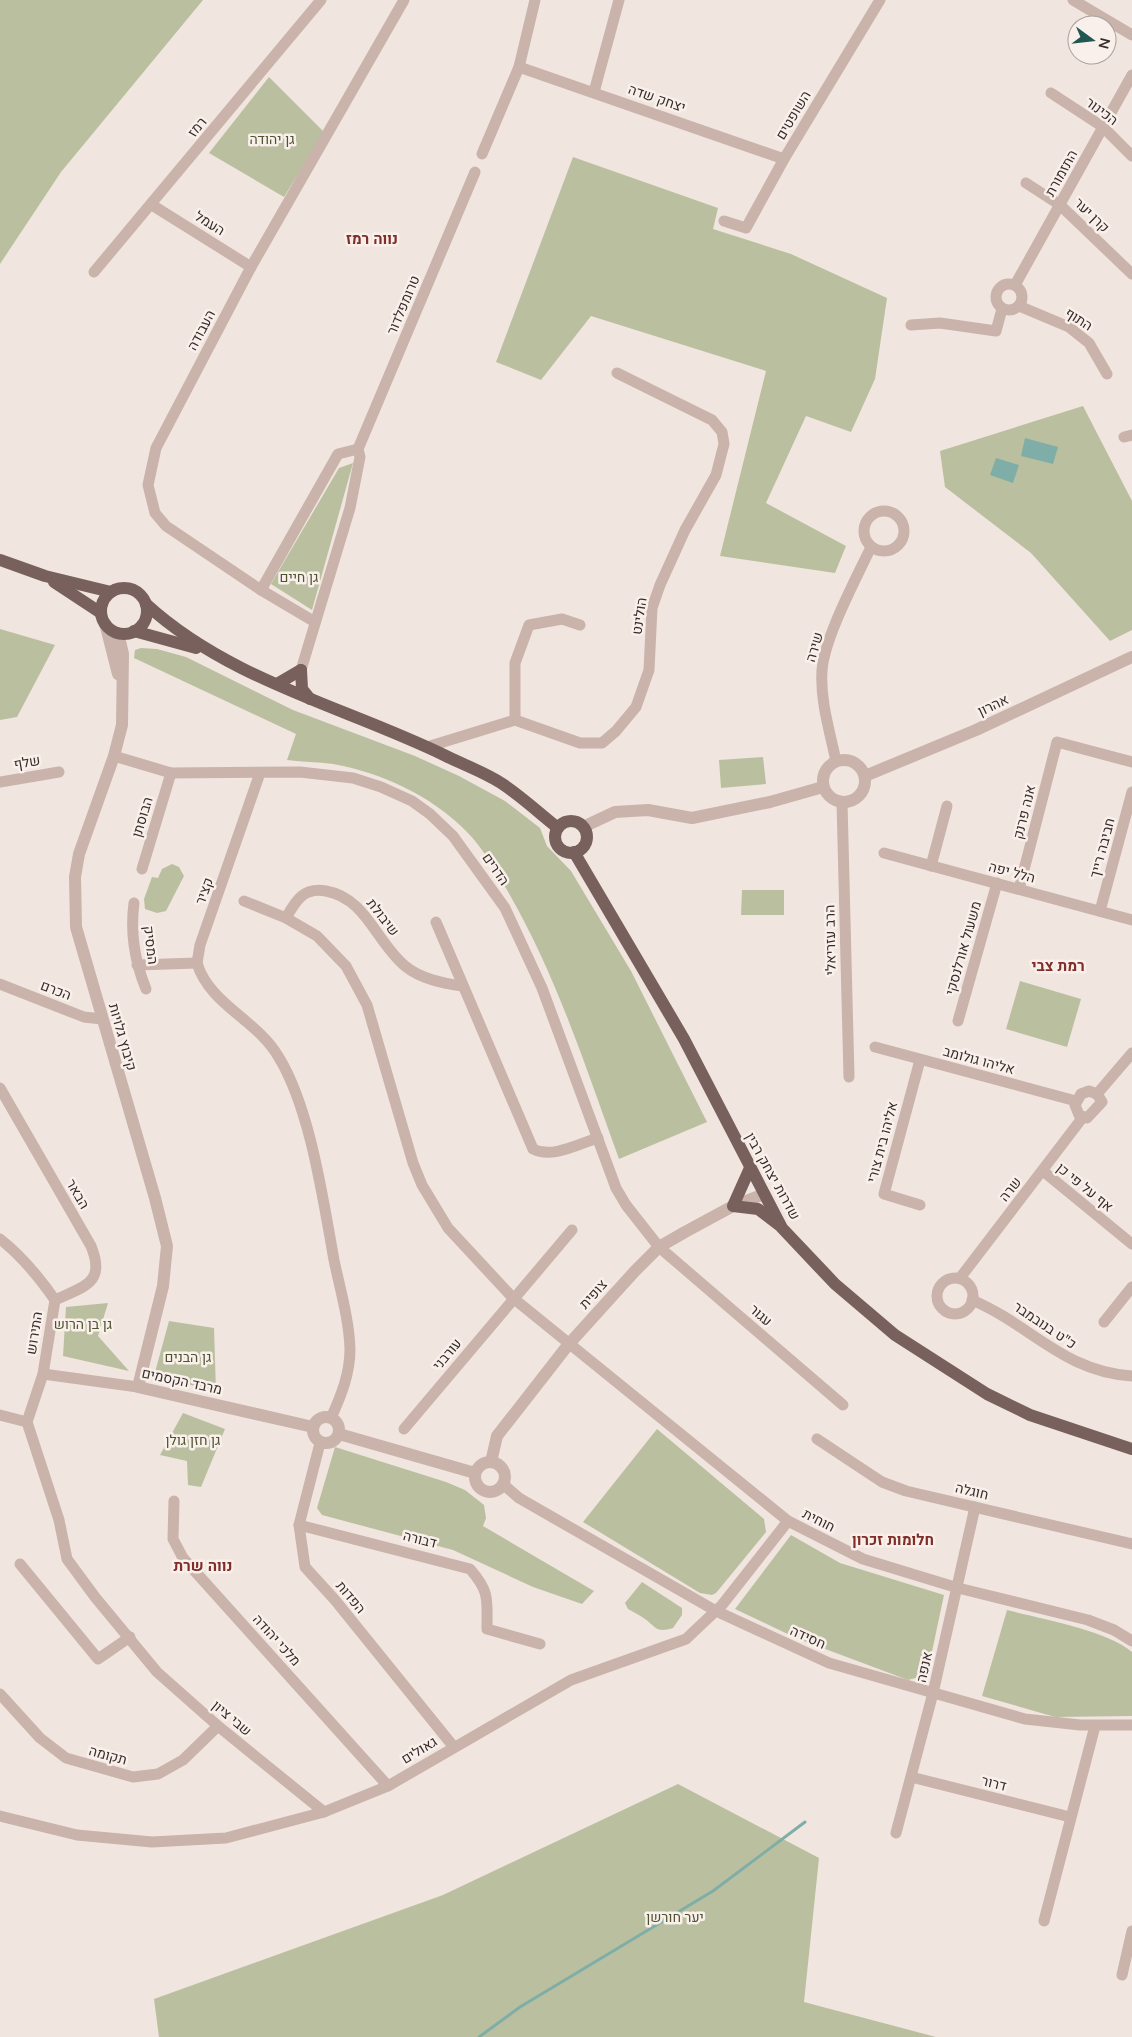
<svg xmlns="http://www.w3.org/2000/svg" width="1132" height="2037" font-family="Mulish,Heebo,sans-serif">
<style>
.green{fill:#bac09f}
.water{fill:#7fada7}
.lines{fill:none;stroke-linecap:round;stroke-linejoin:round}
.stream{stroke:#7fada7;stroke-width:3}
.minor{stroke:#c9b3ab;stroke-width:11}
.tertiary{stroke:#c9b3ab;stroke-width:12}
.primary{stroke:#78605c;stroke-width:12}
.labels{text-anchor:middle;dominant-baseline:central;stroke-width:5;stroke-linejoin:round;paint-order:stroke}
.street-label{font-size:14px;fill:#372c2a;stroke:#f9f0eb}
.park-label{font-size:14px;fill:#4d542f;stroke:#f9f0eb}
.neighbourhood-label{font-size:15px;font-weight:bold;fill:#812e28;stroke:#f9f0eb}
</style>
<rect width="100%" height="100%" fill="#f1e5df"/>
<g class="green">
<path d="M 0,0 L 203,0 L 61,172 L 0,264 Z"/>
<path d="M 269,77 L 324,132 L 284,197 L 209,153 Z"/>
<path d="M 573,157 L 718,208 L 713,229 L 791,254 L 887,298 L 875,379 L 851,432 L 806,416 L 766,503 L 846,546 L 835,573 L 720,556 L 766,371 L 591,316 L 541,380 L 496,362 Z"/>
<path d="M 1083,406 L 1132,501 L 1132,630 L 1110,641 L 1031,553 L 945,487 L 940,451 Z"/>
<path d="M 353,463 L 312,610 L 271,584 L 339,468 Z"/>
<path d="M 0,629 L 55,645 L 17,717 L 0,720 Z"/>
<path d="M 141,648 L 157,649 L 186,657 L 293,710 L 415,756 L 459,776 L 505,801 L 540,828 L 547,846 L 571,871 L 631,971 L 707,1122 L 619,1159 C 586,1068 556,974 507,890 C 495,870 483,848 466,831 C 432,796 380,772 333,764 C 318,762 302,762 287,760 L 296,734 L 134,658 L 135,650 Z"/>
<path d="M 763,757 L 766,784 L 721,788 L 719,760 Z"/>
<path d="M 172,864 L 179,867 L 184,876 L 166,911 L 157,913 L 145,909 L 144,899 L 152,877 L 158,878 L 162,869 Z"/>
<path d="M 742,890 L 784,890 L 784,915 L 741,915 Z"/>
<path d="M 1020,981 L 1081,999 L 1067,1047 L 1006,1029 Z"/>
<path d="M 108,1303 L 98,1336 L 129,1371 L 63,1356 L 66,1307 Z"/>
<path d="M 169,1321 L 214,1328 L 216,1391 L 154,1376 Z"/>
<path d="M 183,1413 L 225,1429 L 201,1487 L 188,1485 L 187,1461 L 160,1455 Z"/>
<path d="M 657,1429 L 764,1519 L 766,1532 L 716,1593 L 712,1595 L 700,1593 L 583,1522 Z"/>
<path d="M 335,1447 L 446,1482 L 465,1490 L 484,1505 L 486,1518 L 483,1526 L 594,1591 L 582,1604 L 533,1587 L 453,1550 L 322,1515 L 317,1508 Z"/>
<path d="M 791,1535 L 840,1563 L 944,1595 L 927,1675 L 908,1680 L 796,1638 L 735,1609 Z"/>
<path d="M 642,1582 L 682,1608 L 682,1615 L 673,1628 C 656,1633 657,1628 645,1619 C 640,1615 633,1612 628,1609 L 625,1603 Z"/>
<path d="M 1007,1610 C 1041,1619 1106,1630 1132,1652 L 1132,1716 L 1055,1717 L 982,1696 Z"/>
<path d="M 678,1784 L 819,1858 L 804,2002 L 936,2037 L 159,2037 L 154,1999 L 443,1895 Z"/>
</g>
<g class="water">
<path d="M 1025,438 L 1058,447 L 1053,464 L 1021,456 Z"/>
<path d="M 996,458 L 1019,465 L 1013,483 L 990,475 Z"/>
</g>
<g class="lines">
<path class="stream" d="M 479,2037 L 520,2007 L 713,1891 L 805,1822"/>
<g class="minor">
<path d="M 1073,0 L 1132,35"/>
<path d="M 519,67 L 784,159"/>
<path d="M 594,92 L 619,0"/>
<path d="M 1051,93 L 1103,127 L 1132,156"/>
<path d="M 482,154 L 519,67 L 535,0"/>
<path d="M 1026,183 L 1060,205 L 1132,274"/>
<path d="M 152,205 L 251,267"/>
<path d="M 724,221 L 746,228 L 784,159 L 880,0"/>
<path d="M 94,272 L 321,0"/>
<circle cx="1009" cy="297" r="13"/>
<path d="M 1015,285 L 1132,75"/>
<path d="M 1019,306 L 1069,327 L 1089,343 L 1107,374"/>
<path d="M 911,325 L 940,323 L 996,331 L 1002,309"/>
<path d="M 1124,437 L 1132,435"/>
<circle cx="884" cy="531" r="20"/>
<path d="M 261,590 L 338,454 L 358,449"/>
<path d="M 315,622 L 261,590 L 166,526 L 155,513 L 148,485 L 156,448 L 251,267 L 404,0"/>
<path d="M 301,670 L 350,508 L 360,457 L 358,449 L 475,172"/>
<path d="M 515,720 L 515,663 L 529,625 L 562,619 L 580,625"/>
<path d="M 427,747 L 515,720 L 580,743 L 602,743 L 616,731 L 636,707 L 649,670 L 652,608 L 660,585 L 685,530 L 716,475 L 724,444 L 722,432 L 712,420 L 617,373"/>
<path d="M 114,756 L 171,773 L 300,772 L 353,778 L 381,787 L 412,801 L 430,814 L 453,836 L 505,908 L 542,988 L 616,1188 L 626,1205 L 659,1247 L 843,1405"/>
<path d="M 836,761 C 830,732 820,701 822,671 C 824,638 856,579 871,547"/>
<path d="M 0,782 L 59,772"/>
<path d="M 842,802 L 849,1077"/>
<path d="M 884,853 L 1132,920"/>
<path d="M 931,866 L 947,806"/>
<path d="M 142,869 L 171,773"/>
<path d="M 1019,889 L 1057,742 L 1132,762"/>
<path d="M 244,901 L 286,918 L 317,936 L 346,966 L 367,1005 L 413,1163 L 422,1185 L 448,1228 L 513,1298 L 788,1521 L 863,1559 L 958,1588 L 1088,1620 L 1114,1630 L 1132,1641"/>
<path d="M 134,903 C 130,933 135,962 146,989"/>
<path d="M 1100,911 L 1132,792"/>
<path d="M 286,918 C 296,900 304,887 326,891 C 366,898 376,942 405,966 C 421,979 442,983 462,986"/>
<path d="M 436,922 L 533,1149 C 552,1159 578,1144 598,1138"/>
<path d="M 197,963 C 209,1004 257,1020 278,1056 C 310,1107 323,1199 334,1260 C 340,1289 349,1319 350,1349 C 350,1374 341,1396 331,1418"/>
<path d="M 137,965 L 197,963 L 200,945 L 260,773"/>
<path d="M 0,984 L 84,1017 L 102,1019"/>
<path d="M 958,1021 L 997,883"/>
<path d="M 875,1047 L 1076,1101"/>
<path d="M 920,1060 L 884,1194 L 920,1205"/>
<path d="M 0,1088 L 91,1246 C 106,1283 85,1286 55,1300"/>
<path d="M 1089,1091 L 1097,1094 L 1102,1102 L 1087,1118 L 1079,1115 L 1075,1105 L 1081,1094 Z"/>
<path d="M 1097,1094 L 1132,1053"/>
<path d="M 1043,1171 L 1132,1244"/>
<path d="M 0,1239 C 22,1256 39,1277 55,1300 L 43,1374 L 27,1422"/>
<path d="M 960,1278 L 1083,1117"/>
<circle cx="955" cy="1296" r="18"/>
<path d="M 972,1300 C 1031,1325 1064,1372 1132,1376"/>
<path d="M 1104,1322 L 1132,1287"/>
<path d="M 43,1374 L 138,1387"/>
<path d="M 0,1415 L 27,1422"/>
<path d="M 27,1422 L 59,1520 L 67,1559 L 95,1597 L 157,1672 L 218,1726 L 324,1812"/>
<path d="M 404,1429 L 572,1230"/>
<path d="M 817,1439 L 882,1482 L 906,1491 L 1132,1544"/>
<path d="M 320,1443 L 299,1525 L 305,1567 L 335,1600 L 453,1746"/>
<path d="M 504,1485 L 519,1498 L 716,1611 L 829,1663 L 1025,1719 L 1080,1725 L 1132,1725"/>
<path d="M 174,1501 L 173,1539 L 183,1558 L 388,1786"/>
<path d="M 299,1525 L 470,1569 C 490,1592 487,1599 487,1629 L 540,1644"/>
<path d="M 20,1564 L 98,1659 L 130,1637"/>
<path d="M 0,1694 L 40,1738 L 66,1758 L 133,1777 L 158,1774 L 183,1760 L 218,1726"/>
<path d="M 911,1777 L 1070,1817"/>
<path d="M 0,1816 L 77,1835 L 152,1842 L 226,1838 L 324,1812 L 388,1786 L 571,1680 L 686,1639 L 722,1605 L 788,1521"/>
<path d="M 896,1833 L 933,1693 L 975,1507"/>
<path d="M 1044,1921 L 1095,1726"/>
<path d="M 1122,1975 L 1132,1931"/>
</g>
<g class="tertiary">
<path d="M 105,623 L 118,674"/>
<path d="M 118,633 L 123,654 L 122,725 L 114,756 L 79,854 L 75,877 L 76,927 L 155,1198 L 167,1246 L 163,1286 L 138,1387 L 313,1427"/>
<circle cx="844" cy="781" r="21"/>
<path d="M 865,776 L 976,730 L 1132,657"/>
<path d="M 583,827 L 615,812 L 648,810 L 692,818 L 770,802 L 823,787"/>
<circle cx="326" cy="1430" r="13"/>
<path d="M 339,1434 L 475,1473"/>
<circle cx="490" cy="1477" r="15"/>
<path d="M 491,1462 L 497,1436 L 568,1345 L 635,1271 L 659,1247 L 685,1232 L 733,1206 L 764,1194"/>
</g>
<g class="primary">
<path d="M 0,560 L 45,576 L 111,592"/>
<path d="M 54,582 L 101,613"/>
<circle cx="124" cy="611" r="23"/>
<path d="M 146,604 C 230,681 346,707 446,756 C 464,765 484,772 501,783 C 521,796 539,813 558,828"/>
<path d="M 134,631 L 196,648"/>
<path d="M 301,670 L 302,689 L 310,699"/>
<path d="M 277,684 L 301,670"/>
<circle cx="571" cy="837" r="16"/>
<path d="M 574,852 L 684,1039 L 782,1228 L 835,1284 L 895,1335 L 987,1394 L 1030,1415 L 1132,1449"/>
<path d="M 750,1168 L 733,1206 L 758,1209 L 779,1225"/>
</g>
</g>
<g class="labels">
<g class="street-label">
<text transform="translate(657 98) rotate(19)">יצחק שדה</text>
<text transform="translate(1102 111) rotate(37)">הכינור</text>
<text transform="translate(793 115) rotate(-59)">השופטים</text>
<text transform="translate(197 127) rotate(-50)">רמז</text>
<text transform="translate(1061 173) rotate(-61)">התזמורת</text>
<text transform="translate(1092 215) rotate(44)">קרן יער</text>
<text transform="translate(210 223) rotate(32)">העמל</text>
<text transform="translate(403 305) rotate(-67)">טרומפלדור</text>
<text transform="translate(1079 319) rotate(32)">התוף</text>
<text transform="translate(201 330) rotate(-62)">העבודה</text>
<text transform="translate(639 616) rotate(-82)">הולינט</text>
<text transform="translate(814 647) rotate(-74)">שירה</text>
<text transform="translate(993 705) rotate(-25)">אהרון</text>
<text transform="translate(27 762) rotate(-10)">שלף</text>
<text transform="translate(1024 812) rotate(-76)">אנה פרנק</text>
<text transform="translate(142 817) rotate(-73)">הבוסתן</text>
<text transform="translate(1102 848) rotate(-75)">חביבה רייך</text>
<text transform="translate(496 869) rotate(55)">הדרים</text>
<text transform="translate(1012 872) rotate(15)">הלל יפה</text>
<text transform="translate(204 891) rotate(-70)">קציר</text>
<text transform="translate(383 917) rotate(52)">שיבולת</text>
<text transform="translate(830 940) rotate(-91)">הרב עזריאלי</text>
<text transform="translate(151 945) rotate(83)">המסיק</text>
<text transform="translate(963 948) rotate(-74)">משעול אורלנסקי</text>
<text transform="translate(56 990) rotate(21)">הכרם</text>
<text transform="translate(123 1037) rotate(74)">קיבוץ גלויות</text>
<text transform="translate(979 1060) rotate(15)">אליהו גולומב</text>
<text transform="translate(882 1142) rotate(-75)">אליהו בית צורי</text>
<text transform="translate(773 1176) rotate(61)">שדרות יצחק רבין</text>
<text transform="translate(1085 1187) rotate(39)">אף על פי כן</text>
<text transform="translate(1010 1189) rotate(-52)">שרה</text>
<text transform="translate(78 1194) rotate(60)">הבאר</text>
<text transform="translate(593 1294) rotate(-48)">צופית</text>
<text transform="translate(761 1315) rotate(41)">עגור</text>
<text transform="translate(1045 1325) rotate(34)">כ"ט בנובמבר</text>
<text transform="translate(34 1333) rotate(-81)">התירוש</text>
<text transform="translate(447 1354) rotate(-50)">עורבני</text>
<text transform="translate(182 1381) rotate(12)">מרבד הקסמים</text>
<text transform="translate(972 1491) rotate(13)">חוגלה</text>
<text transform="translate(819 1520) rotate(27)">חוחית</text>
<text transform="translate(420 1539) rotate(14)">דבורה</text>
<text transform="translate(351 1597) rotate(50)">הפדות</text>
<text transform="translate(808 1637) rotate(24)">חסידה</text>
<text transform="translate(277 1640) rotate(48)">מלכי יהודה</text>
<text transform="translate(924 1667) rotate(-77)">אנפה</text>
<text transform="translate(232 1718) rotate(40)">שבי ציון</text>
<text transform="translate(419 1750) rotate(-31)">גאולים</text>
<text transform="translate(108 1755) rotate(15)">תקומה</text>
<text transform="translate(994 1783) rotate(14)">דרור</text>
</g>
<g class="park-label">
<text x="272" y="139">גן יהודה</text>
<text x="299" y="577">גן חיים</text>
<text x="83" y="1324">גן בן הרוש</text>
<text x="188" y="1357">גן הבנים</text>
<text x="193" y="1440">גן חזן גולן</text>
<text x="675" y="1917">יער חורשן</text>
</g>
<g class="neighbourhood-label">
<text x="372" y="238">נווה רמז</text>
<text x="1058" y="965">רמת צבי</text>
<text x="893" y="1539">חלומות זכרון</text>
<text x="203" y="1565">נווה שרת</text>
</g>
</g>
<g transform="translate(1092 40) rotate(105)"><circle r="24" fill="#f9f0eb" stroke="#aba29e"/>
<path d="M0-4L9 19L0 12L-9 19Z" fill="#225651"/>
<text y="-8" font-size="14" font-weight="bold" text-anchor="middle" fill="#372c2a">N</text>
</g>
</svg>
